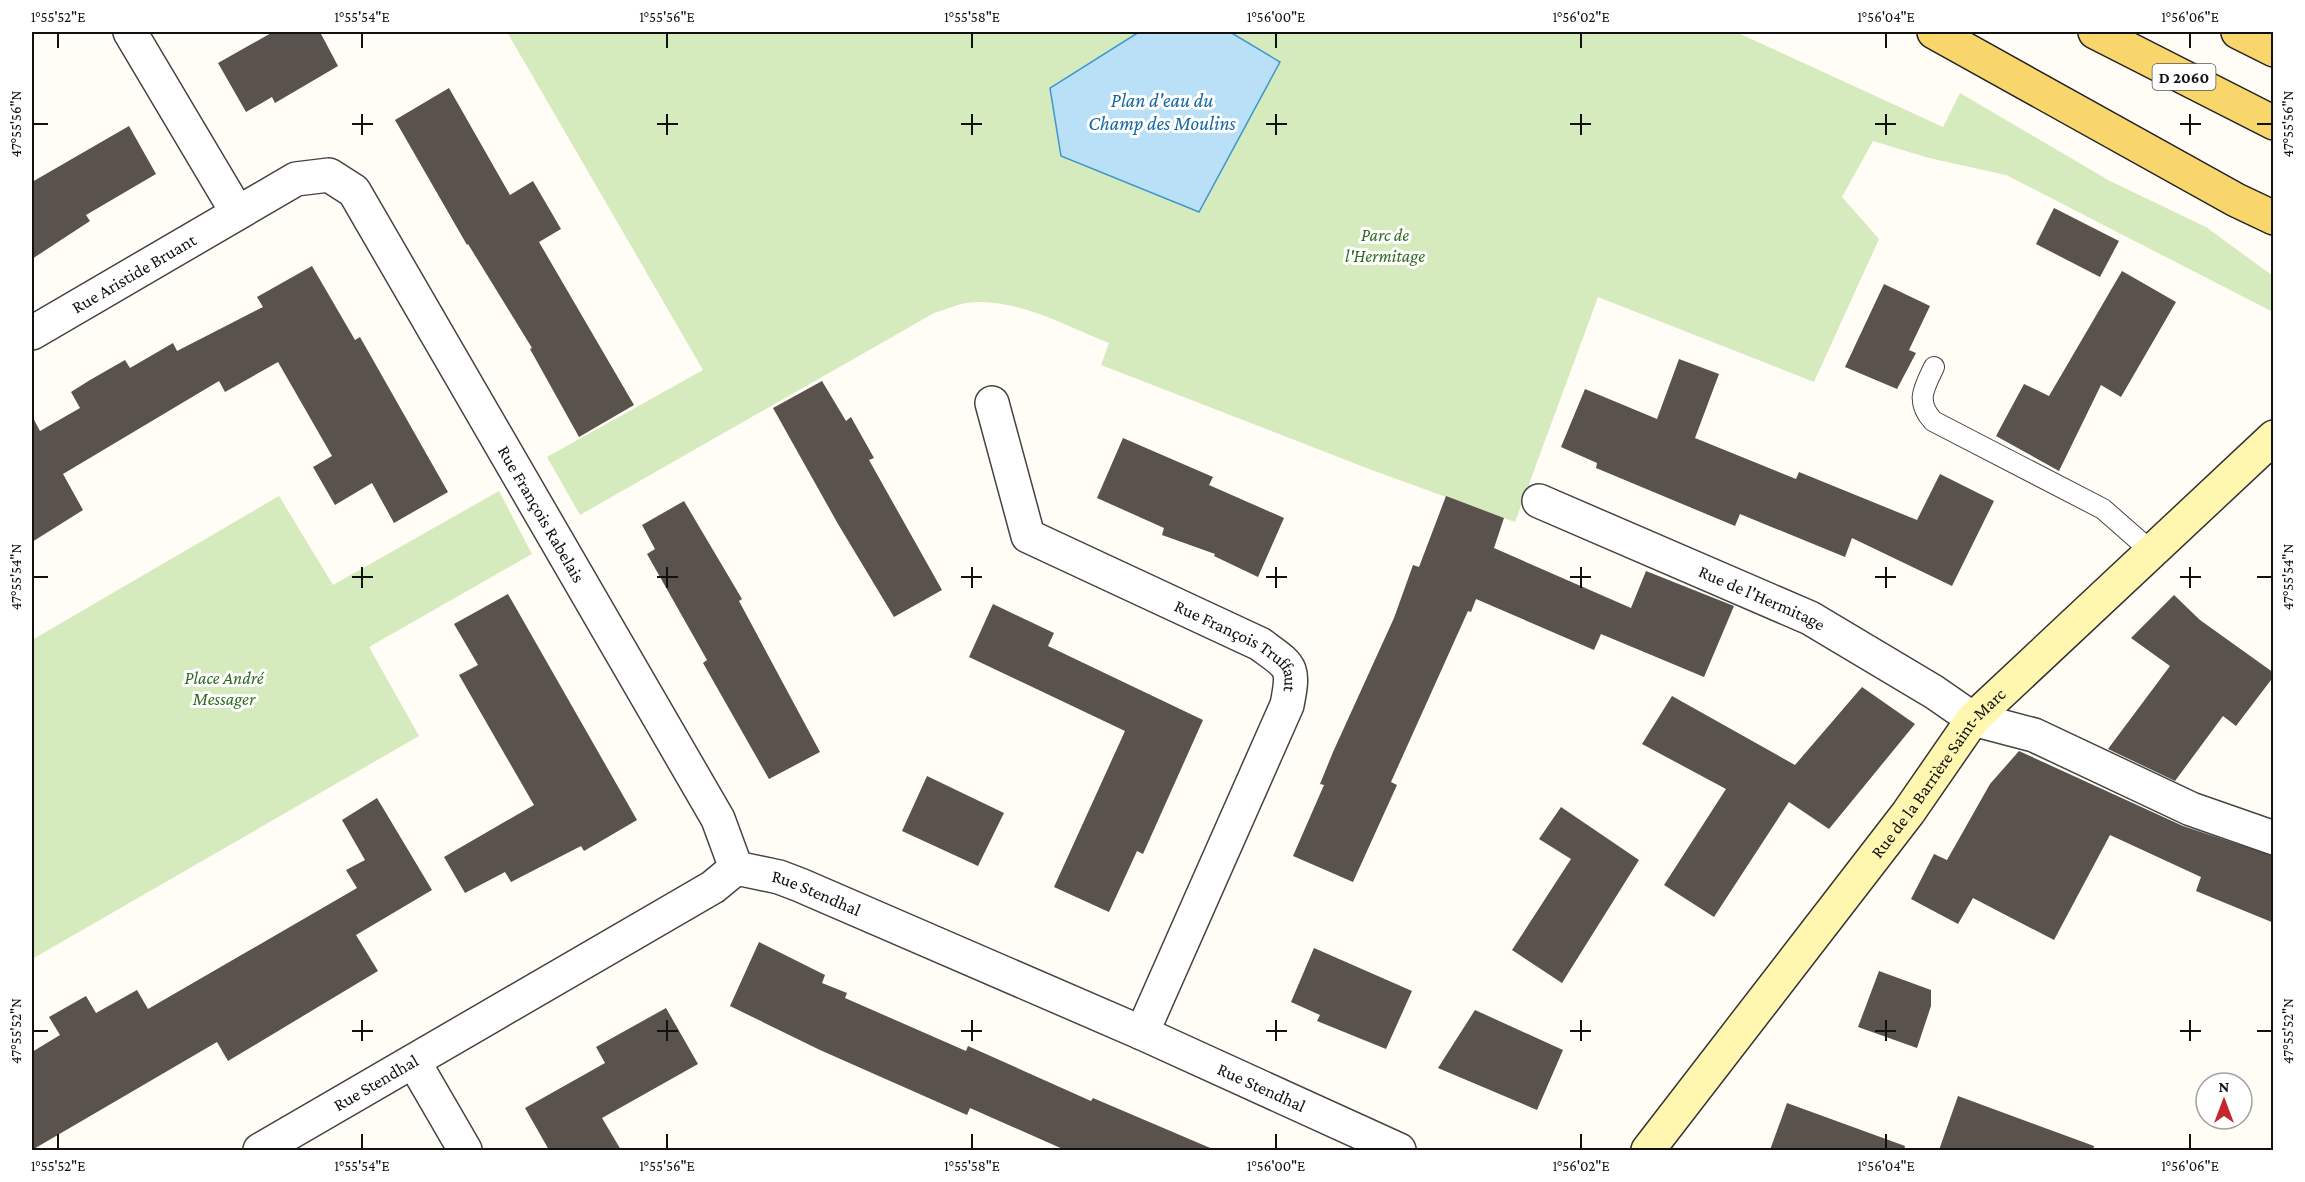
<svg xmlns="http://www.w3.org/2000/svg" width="2305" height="1182" font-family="'Crimson Pro',serif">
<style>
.green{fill:#d5ebbd}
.water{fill:#b9e0f7;stroke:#3f96cf;stroke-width:1.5}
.building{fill:#5a524d}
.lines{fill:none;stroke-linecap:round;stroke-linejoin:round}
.service-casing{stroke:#444;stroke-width:22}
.minor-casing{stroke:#444;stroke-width:36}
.secondary-casing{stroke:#333;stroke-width:36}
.primary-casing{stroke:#222;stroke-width:36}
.service{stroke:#fff;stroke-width:20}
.minor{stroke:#fff;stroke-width:33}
.secondary{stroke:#fff6b0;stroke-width:33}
.primary{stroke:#f9d66b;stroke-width:33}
.ticks{fill:none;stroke:#111;stroke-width:2}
.labels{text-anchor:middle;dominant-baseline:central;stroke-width:6;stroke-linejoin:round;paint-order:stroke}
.shield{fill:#fff;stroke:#585858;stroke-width:1.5}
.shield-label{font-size:16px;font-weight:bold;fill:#111}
.park-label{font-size:18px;font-style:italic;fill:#2f6b1f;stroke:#fff}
.street-label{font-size:18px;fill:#111;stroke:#fff}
.water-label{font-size:20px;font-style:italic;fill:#1768a6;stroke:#fff}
.neatline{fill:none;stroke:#111;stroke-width:2}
.ticks-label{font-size:15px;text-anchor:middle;fill:#111}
</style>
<rect width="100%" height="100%" fill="#fffdf5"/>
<g class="green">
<path d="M 507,32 L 1736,32 L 1943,127 L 1960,93 L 2110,181 L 2206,227 L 2273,276 L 2273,312 L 2006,175 L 1929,158 L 1873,141 L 1842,197 L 1879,239 L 1814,382 L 1598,297 L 1515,522 L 1369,469 L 1101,365 L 1109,343 C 1065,326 1014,296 966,303 C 955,305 945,310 934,313 L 580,515 L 547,457 L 703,370 Z"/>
<path d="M 499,491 L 532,554 L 369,647 L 419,736 L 32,959 L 32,640 L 279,496 L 333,585 Z"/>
</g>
<path class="water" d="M 1139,32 L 1230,32 L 1280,62 L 1199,212 L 1061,156 L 1050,88 Z"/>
<g class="building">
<path d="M 273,32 L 320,32 L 338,66 L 275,103 L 272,97 L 246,112 L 218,63 Z"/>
<path d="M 449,88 L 510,195 L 533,181 L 561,229 L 539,242 L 634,405 L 579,437 L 530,349 L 532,348 L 468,244 L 467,245 L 395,120 Z"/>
<path d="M 129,126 L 156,174 L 86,215 L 90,221 L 32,259 L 32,182 Z"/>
<path d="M 2054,208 L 2119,241 L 2100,277 L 2036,244 Z"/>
<path d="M 312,266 L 355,340 L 360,337 L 448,492 L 394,523 L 372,483 L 335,505 L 313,467 L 332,456 L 278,362 L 225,392 L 219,381 L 63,474 L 83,510 L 32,542 L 32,416 L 40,431 L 80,408 L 71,392 L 90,380 L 125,360 L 130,368 L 173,343 L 177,351 L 263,307 L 257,297 Z"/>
<path d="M 2122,271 L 2176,302 L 2121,397 L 2101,385 L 2059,471 L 1996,436 L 2024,384 L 2049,396 Z"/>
<path d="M 1884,284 L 1930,306 L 1909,350 L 1916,353 L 1897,389 L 1845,367 Z"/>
<path d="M 1679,359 L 1719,374 L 1695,438 L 1796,479 L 1799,472 L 1917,520 L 1940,474 L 1994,501 L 1952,586 L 1852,538 L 1845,557 L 1740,514 L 1735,526 L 1596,468 L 1597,463 L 1561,447 L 1585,389 L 1657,419 Z"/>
<path d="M 822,381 L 846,421 L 851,417 L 874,458 L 869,460 L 942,590 L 894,617 L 838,524 L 773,408 Z"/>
<path d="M 1123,438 L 1213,477 L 1209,485 L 1284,518 L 1258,577 L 1214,556 L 1215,554 L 1162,535 L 1164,528 L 1097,498 Z"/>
<path d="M 1446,496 L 1504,518 L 1494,548 L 1631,608 L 1646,571 L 1734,606 L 1704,677 L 1601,634 L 1594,650 L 1476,599 L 1471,612 L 1468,611 L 1391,782 L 1397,785 L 1353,882 L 1293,856 L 1324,785 L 1320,784 L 1333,752 L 1394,618 L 1413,565 L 1419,567 Z"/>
<path d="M 684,501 L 742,599 L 739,601 L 820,752 L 769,779 L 703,663 L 707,660 L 647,554 L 655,549 L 642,525 Z"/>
<path d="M 508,594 L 637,820 L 584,851 L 581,846 L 511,882 L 505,872 L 465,893 L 444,857 L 534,805 L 459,675 L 478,665 L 454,624 Z"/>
<path d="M 2174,595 L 2200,620 L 2274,673 L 2274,676 L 2236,726 L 2223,716 L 2175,781 L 2108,749 L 2170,666 L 2131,638 Z"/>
<path d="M 993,604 L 1054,633 L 1048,646 L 1203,720 L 1143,854 L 1137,851 L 1109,912 L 1054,887 L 1125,731 L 969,657 Z"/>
<path d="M 1862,687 L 1915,724 L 1829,829 L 1789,802 L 1714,917 L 1664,885 L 1726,789 L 1642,744 L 1672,696 L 1795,765 Z"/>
<path d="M 2019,751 L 2183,826 L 2274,856 L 2274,923 L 2196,891 L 2201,877 L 2110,835 L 2054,940 L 1973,898 L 1958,924 L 1911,899 L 1934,854 L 1947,860 L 1990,784 Z"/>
<path d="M 927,776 L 1004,813 L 978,866 L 902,831 Z"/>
<path d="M 377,798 L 432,890 L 356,935 L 378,971 L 228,1061 L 217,1042 L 32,1150 L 32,1052 L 60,1035 L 49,1017 L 86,996 L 96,1013 L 137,990 L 148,1009 L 357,888 L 346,870 L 365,860 L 342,820 Z"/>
<path d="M 1561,807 L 1639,860 L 1562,983 L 1512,950 L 1571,859 L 1539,839 Z"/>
<path d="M 759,942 L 825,975 L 822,983 L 847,993 L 845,998 L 966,1051 L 968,1046 L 1091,1101 L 1093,1098 L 1215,1150 L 1065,1150 L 970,1108 L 967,1115 L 820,1050 L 730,1006 Z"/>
<path d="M 1314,948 L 1412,991 L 1386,1049 L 1317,1021 L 1320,1015 L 1291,1002 Z"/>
<path d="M 1879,971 L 1931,990 L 1931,1006 L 1917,1048 L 1858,1027 Z"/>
<path d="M 666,1008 L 698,1064 L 602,1118 L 621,1150 L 549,1150 L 525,1108 L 605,1063 L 596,1047 Z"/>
<path d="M 1475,1010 L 1563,1050 L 1537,1110 L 1438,1068 Z"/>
<path d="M 1958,1096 L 2094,1146 L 2093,1150 L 1939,1150 Z"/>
<path d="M 1787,1103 L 1905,1146 L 1904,1150 L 1770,1150 Z"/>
</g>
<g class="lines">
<defs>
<path id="service" d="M 1934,367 C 1924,388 1915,401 1933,421 L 2103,509 L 2152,552"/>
<g id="minor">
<path d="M 130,32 L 237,212"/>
<path id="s1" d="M 32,333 L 296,179 L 329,175 L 354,191 L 718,819 L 736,868"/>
<path id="s2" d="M 992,403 L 1028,536 L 1260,644 C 1291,667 1295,665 1287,705 L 1142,1033"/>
<path id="s3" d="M 1539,501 L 1810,618 L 1934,692 L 1973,719 L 2034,735 L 2191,809 L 2274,838"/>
<path d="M 414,1062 L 465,1150"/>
<path id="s4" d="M 260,1150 L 713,887 L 736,868 L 779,877 L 800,885 L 1142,1033 L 1399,1150"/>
</g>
<g id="secondary">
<path id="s5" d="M 1648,1150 L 1908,813 L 1973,719 L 2274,437"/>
</g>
<g id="primary">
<path d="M 1934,32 L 2236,200 L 2274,218"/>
<path d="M 2095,32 L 2274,123"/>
<path d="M 2238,32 L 2274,50"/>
</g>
</defs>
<use href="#service" class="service-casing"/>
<use href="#minor" class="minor-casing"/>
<use href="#secondary" class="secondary-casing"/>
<use href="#primary" class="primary-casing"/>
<use href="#service" class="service"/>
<use href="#minor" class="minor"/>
<use href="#secondary" class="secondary"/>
<use href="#primary" class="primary"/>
</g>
<path class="ticks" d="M 58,33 L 58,48M 362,33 L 362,48M 667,33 L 667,48M 972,33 L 972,48M 1276,33 L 1276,48M 1581,33 L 1581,48M 1886,33 L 1886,48M 2190,33 L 2190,48M 362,114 L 362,135M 667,114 L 667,135M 972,114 L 972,135M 1276,114 L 1276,135M 1581,114 L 1581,135M 1886,114 L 1886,135M 2190,114 L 2190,135M 33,124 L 48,124M 352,124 L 373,124M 657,124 L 678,124M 961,124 L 982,124M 1266,124 L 1287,124M 1570,124 L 1591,124M 1875,124 L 1896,124M 2180,124 L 2201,124M 2257,124 L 2272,124M 362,567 L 362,588M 667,567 L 667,588M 972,567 L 972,588M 1276,567 L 1276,588M 1581,567 L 1581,588M 1886,567 L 1886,588M 2190,567 L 2190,588M 33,577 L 48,577M 352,577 L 373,577M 657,577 L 678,577M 961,577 L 982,577M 1266,577 L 1287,577M 1570,577 L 1591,577M 1875,577 L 1896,577M 2180,577 L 2201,577M 2257,577 L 2272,577M 362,1020 L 362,1041M 667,1020 L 667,1041M 972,1020 L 972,1041M 1276,1020 L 1276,1041M 1581,1020 L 1581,1041M 1886,1020 L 1886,1041M 2190,1020 L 2190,1041M 33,1031 L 48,1031M 352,1031 L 373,1031M 657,1031 L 678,1031M 961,1031 L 982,1031M 1266,1031 L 1287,1031M 1570,1031 L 1591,1031M 1875,1031 L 1896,1031M 2180,1031 L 2201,1031M 2257,1031 L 2272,1031M 58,1134 L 58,1149M 362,1134 L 362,1149M 667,1134 L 667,1149M 972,1134 L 972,1149M 1276,1134 L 1276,1149M 1581,1134 L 1581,1149M 1886,1134 L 1886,1149M 2190,1134 L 2190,1149"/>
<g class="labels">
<rect class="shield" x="2152.5" y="64" width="63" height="26" rx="4.5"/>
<g class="shield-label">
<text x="2184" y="77">D 2060</text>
</g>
<g class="park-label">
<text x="1385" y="235">Parc de<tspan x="1385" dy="21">l'Hermitage</tspan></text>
<text x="224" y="678">Place André<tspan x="224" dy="21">Messager</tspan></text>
</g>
<g class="street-label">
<text stroke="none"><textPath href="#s1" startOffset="118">Rue Aristide Bruant</textPath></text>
<text stroke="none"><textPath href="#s1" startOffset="742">Rue François Rabelais</textPath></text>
<text stroke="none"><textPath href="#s3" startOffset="243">Rue de l'Hermitage</textPath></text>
<text stroke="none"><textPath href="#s2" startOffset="378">Rue François Truffaut</textPath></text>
<text stroke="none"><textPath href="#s5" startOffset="476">Rue de la Barrière Saint-Marc</textPath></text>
<text stroke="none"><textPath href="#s4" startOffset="638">Rue Stendhal</textPath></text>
<text stroke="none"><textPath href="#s4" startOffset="134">Rue Stendhal</textPath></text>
<text stroke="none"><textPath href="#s4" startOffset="1124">Rue Stendhal</textPath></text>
</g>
<g class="water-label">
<text x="1162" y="100">Plan d'eau du<tspan x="1162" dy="23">Champ des Moulins</tspan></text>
</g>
</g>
<rect width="2305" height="1182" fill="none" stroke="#ffffff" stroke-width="66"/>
<g transform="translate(2224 1101)"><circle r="28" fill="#ffffff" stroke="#a0a0a0" stroke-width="1.5"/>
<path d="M0-4.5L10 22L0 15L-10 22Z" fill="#c4262e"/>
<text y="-9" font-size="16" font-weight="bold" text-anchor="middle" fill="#111111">N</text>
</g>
<rect x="33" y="33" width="2239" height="1116" class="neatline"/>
<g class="ticks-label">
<text x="58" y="22">1°55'52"E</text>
<text x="362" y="22">1°55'54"E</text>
<text x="667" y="22">1°55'56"E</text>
<text x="972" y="22">1°55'58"E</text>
<text x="1276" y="22">1°56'00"E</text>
<text x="1581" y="22">1°56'02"E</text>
<text x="1886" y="22">1°56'04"E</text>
<text x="2190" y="22">1°56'06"E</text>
<text transform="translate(16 124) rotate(-90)" y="5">47°55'56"N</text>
<text transform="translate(2288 124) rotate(-90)" y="5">47°55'56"N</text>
<text transform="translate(16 577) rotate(-90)" y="5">47°55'54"N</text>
<text transform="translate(2288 577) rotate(-90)" y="5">47°55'54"N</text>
<text transform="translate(16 1031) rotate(-90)" y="5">47°55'52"N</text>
<text transform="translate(2288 1031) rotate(-90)" y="5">47°55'52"N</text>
<text x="58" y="1171">1°55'52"E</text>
<text x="362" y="1171">1°55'54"E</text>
<text x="667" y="1171">1°55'56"E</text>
<text x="972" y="1171">1°55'58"E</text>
<text x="1276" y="1171">1°56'00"E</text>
<text x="1581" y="1171">1°56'02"E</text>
<text x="1886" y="1171">1°56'04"E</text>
<text x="2190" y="1171">1°56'06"E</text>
</g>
</svg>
